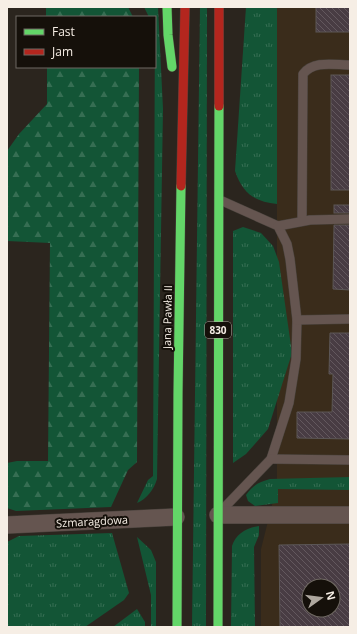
<svg xmlns="http://www.w3.org/2000/svg" width="357" height="634" font-family="'Open Sans',sans-serif">
<style>
.built{fill:#3a2c1b;fill-rule:evenodd}
.grass{fill:url(#grass-tufts)}
.forest{fill:url(#forest-firs)}
.building{fill:url(#building-back-hatch);stroke:#5c5757;fill-rule:evenodd}
.lines{fill:none;stroke-linecap:round;stroke-linejoin:round}
.lane-casing{stroke:#47413b;stroke-width:10}
.street-casing{stroke:#47413b;stroke-width:18}
.fast-casing{stroke:#47413b;stroke-width:10}
.jam-casing{stroke:#47413b;stroke-width:10}
.lane{stroke:#655550;stroke-width:9}
.street{stroke:#655550;stroke-width:17}
.fast{stroke:#63d668;stroke-width:9}
.jam{stroke:#b3261e;stroke-width:9}
.labels{text-anchor:middle;dominant-baseline:central;stroke-width:4;stroke-linejoin:round;paint-order:stroke}
.shield{fill:#15100a;stroke:#b2aba3;stroke-width:1}
.shield-label{font-size:10px;font-weight:bold;fill:#f6eee5}
.street-label{font-size:11px;fill:#f6eee5;stroke:#15100a}
</style>
<defs>
<pattern id="grass-tufts" width="24" height="20" patternUnits="userSpaceOnUse"><rect width="24" height="20" fill="#135536"/><path d="M3 7l-1-3M5 7V3M7 7l1-3M15 17l-1-3M17 17v-4M19 17l1-3" fill="none" stroke="#366e53"/></pattern>
<pattern id="forest-firs" width="22" height="20" patternUnits="userSpaceOnUse"><rect width="22" height="20" fill="#135536"/><path d="M5 1l3.5 6h-7zM16 11l3.5 6h-7z" fill="#366e53"/></pattern>
<pattern id="building-back-hatch" width="6" height="6" patternUnits="userSpaceOnUse"><rect width="6" height="6" fill="#483c43"/><path d="M-1 5l2 2M0 0l6 6M5-1l2 2" fill="none" stroke="#63585e"/></pattern>
</defs>
<rect width="100%" height="100%" fill="#2b251e"/>
<path class="built" d="M 277,7 L 350,7 L 350,627 L 261,627 L 261,549 L 277,485 ZM 309,586 L 333,586 L 333,610 L 309,610 Z"/>
<g class="grass">
<path d="M 144,7 L 158,7 L 163,109 L 157,479 C 154,489 147,499 137,503 L 148,480 L 153,476 L 155,17 L 149,17 Z"/>
<path d="M 200,7 L 207,7 L 206,627 L 192,627 Z"/>
<path d="M 246,7 L 277,7 L 277,204 C 254,201 243,194 235,171 Z"/>
<path d="M 243,227 L 261,233 L 273,246 L 279,262 L 292,353 L 268,429 L 246,454 L 233,463 L 233,231 Z"/>
<path d="M 350,477 L 350,490 L 278,489 L 278,503 L 255,506 L 248,501 L 246,495 C 253,485 259,482 270,479 Z"/>
<path d="M 259,526 L 259,535 L 254,547 L 255,627 L 231,627 L 232,546 C 236,534 246,528 259,526 Z"/>
<path d="M 112,533 L 129,593 L 124,600 L 85,627 L 7,627 L 7,542 L 19,536 Z"/>
<path d="M 137,537 L 151,550 L 156,562 L 156,627 L 151,627 L 151,595 Z"/>
<path d="M 137,609 L 145,622 L 145,627 L 113,627 Z"/>
</g>
<g class="forest">
<path d="M 46,7 L 128,7 L 133,17 L 46,17 Z"/>
<path d="M 47,67 L 139,67 L 137,462 L 128,470 L 111,507 L 16,511 L 7,508 L 7,463 L 17,461 L 48,461 L 50,243 L 7,241 L 7,151 L 19,134 L 47,104 Z"/>
</g>
<g class="building">
<rect x="316" y="7" width="34" height="25"/>
<rect x="331" y="75" width="19" height="115"/>
<rect x="334" y="205" width="16" height="8"/>
<path d="M 334,225 L 350,225 L 350,290 L 333,289 Z"/>
<path d="M 330,333 L 350,333 L 350,439 L 297,438 L 297,412 L 332,412 L 333,374 L 329,374 Z"/>
<path d="M 350,544 L 350,627 L 280,627 L 279,545 ZM 309,586 L 333,586 L 333,610 L 309,610 Z"/>
</g>
<g class="lines">
<defs>
<g id="lane">
<path d="M 220,200 L 278,226 L 287,244 L 290,259 L 297,320 L 296,359 L 289,403 L 271,459 L 221,511"/>
<path d="M 302,221 L 303,74 C 314,60 334,65 350,65"/>
<path d="M 278,226 L 310,220 L 350,219"/>
<path d="M 297,320 L 350,319"/>
<path d="M 271,459 L 350,460"/>
</g>
<g id="street">
<path d="M 218,515 L 350,515"/>
<path d="M 7,525 L 176,517"/>
</g>
<g id="fast">
<path d="M 167,7 L 168,35 L 172,67"/>
<path d="M 177,627 L 178,394 L 181,186"/>
<path d="M 218,627 L 219,106"/>
</g>
<g id="jam">
<path d="M 219,106 L 219,7"/>
<path d="M 181,186 L 185,7"/>
</g>
</defs>
<use href="#lane" class="lane-casing"/>
<use href="#street" class="street-casing"/>
<use href="#fast" class="fast-casing"/>
<use href="#jam" class="jam-casing"/>
<use href="#lane" class="lane"/>
<use href="#street" class="street"/>
<use href="#fast" class="fast"/>
<use href="#jam" class="jam"/>
</g>
<g class="labels">
<rect class="shield" x="205" y="322" width="26" height="16" rx="3"/>
<g class="shield-label">
<text x="218" y="330">830</text>
</g>
<g class="street-label">
<text transform="translate(167 317) rotate(-89)">Jana Pawła II</text>
<text transform="translate(92 521) rotate(-3)">Szmaragdowa</text>
</g>
</g>
<rect width="357" height="634" fill="none" stroke="#f6eee5" stroke-width="16"/>
<rect x="16" y="16" width="140" height="52" fill="#15100a" stroke="#6f6962"/>
<rect x="24" y="29" width="20" height="6" fill="#63d668" stroke="#6f6962"/>
<text x="52" y="36" font-size="12" fill="#f6eee5">Fast</text>
<rect x="24" y="49" width="20" height="6" fill="#b3261e" stroke="#6f6962"/>
<text x="52" y="56" font-size="12" fill="#f6eee5">Jam</text>
<g transform="translate(321 598) rotate(76)"><circle r="19" fill="#15100a" stroke="#6f6962"/>
<path d="M0-3L7 15L0 10L-7 15Z" fill="#afa89f"/>
<text y="-6" font-size="11" font-weight="bold" text-anchor="middle" fill="#f6eee5">N</text>
</g>
</svg>
